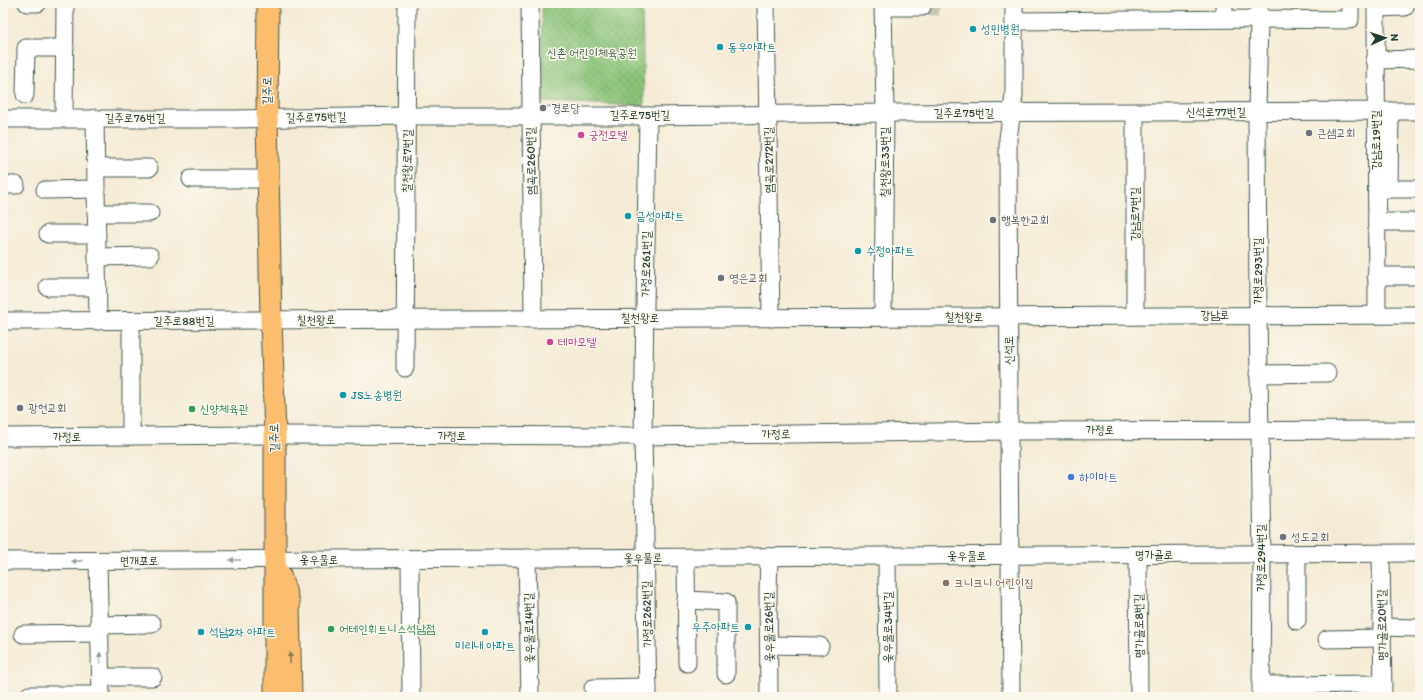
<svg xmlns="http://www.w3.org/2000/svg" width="1423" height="700" font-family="Itim,'Poor Story',sans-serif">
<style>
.grass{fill:url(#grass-dots);stroke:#548056}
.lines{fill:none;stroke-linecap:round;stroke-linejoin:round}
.minor-tunnel{stroke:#cac8b5;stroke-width:17;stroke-dasharray:17 8;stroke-linecap:butt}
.minor-casing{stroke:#3f574c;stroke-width:19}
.major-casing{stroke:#3f574c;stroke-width:23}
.minor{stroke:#fff;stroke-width:17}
.major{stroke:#fcbd6e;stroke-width:21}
.oneway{fill:#8f9e9a}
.oneway2{fill:#82774e}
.culture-dot{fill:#0f9aa8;stroke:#fbf7ec;stroke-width:1.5}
.worship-dot{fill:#6b7280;stroke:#fbf7ec;stroke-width:1.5}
.hotel-dot{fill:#d1479c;stroke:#fbf7ec;stroke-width:1.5}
.leisure-dot{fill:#2e9e5b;stroke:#fbf7ec;stroke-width:1.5}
.shop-dot{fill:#3f7fe0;stroke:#fbf7ec;stroke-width:1.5}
.education-dot{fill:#8d6e63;stroke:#fbf7ec;stroke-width:1.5}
.labels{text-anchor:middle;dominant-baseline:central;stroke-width:3;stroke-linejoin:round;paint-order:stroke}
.culture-label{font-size:12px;fill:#0d838f;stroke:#fbf7ec;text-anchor:start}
.park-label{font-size:12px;fill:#3a5e45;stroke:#fbf7ec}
.street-label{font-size:12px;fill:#1f3d34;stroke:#fbf7ec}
.worship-label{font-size:12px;fill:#5b616d;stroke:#fbf7ec;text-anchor:start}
.hotel-label{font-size:12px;fill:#b23c85;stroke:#fbf7ec;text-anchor:start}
.leisure-label{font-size:12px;fill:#27864d;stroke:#fbf7ec;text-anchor:start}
.shop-label{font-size:12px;fill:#366cbe;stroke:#fbf7ec;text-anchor:start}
.education-label{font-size:12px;fill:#785e54;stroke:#fbf7ec;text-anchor:start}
</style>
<defs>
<pattern id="grass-dots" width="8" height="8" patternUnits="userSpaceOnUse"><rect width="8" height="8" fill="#8ac378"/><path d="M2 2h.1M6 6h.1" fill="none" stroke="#70a063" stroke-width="1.8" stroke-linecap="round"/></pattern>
</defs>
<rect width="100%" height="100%" fill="#fbf7ec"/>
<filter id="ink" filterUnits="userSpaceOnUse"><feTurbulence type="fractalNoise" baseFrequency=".025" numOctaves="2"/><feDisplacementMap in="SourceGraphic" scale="8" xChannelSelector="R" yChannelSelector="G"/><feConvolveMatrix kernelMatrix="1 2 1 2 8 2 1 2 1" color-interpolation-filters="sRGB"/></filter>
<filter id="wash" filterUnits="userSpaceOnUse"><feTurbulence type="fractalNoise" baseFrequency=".012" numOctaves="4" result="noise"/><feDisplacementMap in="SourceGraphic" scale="16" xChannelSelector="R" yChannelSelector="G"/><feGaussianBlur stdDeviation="0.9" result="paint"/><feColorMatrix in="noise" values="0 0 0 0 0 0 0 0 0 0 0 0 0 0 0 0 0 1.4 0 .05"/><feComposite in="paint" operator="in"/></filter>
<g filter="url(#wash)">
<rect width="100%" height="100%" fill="#f5ebd5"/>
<path class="grass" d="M 542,3 L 642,3 L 644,106 L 543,102 Z"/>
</g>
<g filter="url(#ink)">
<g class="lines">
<path class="minor-tunnel" d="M 922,7 L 941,7"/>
<defs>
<g id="minor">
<path d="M 27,3 L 38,3"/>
<path d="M 530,3 L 533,319"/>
<path d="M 766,3 L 771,318"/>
<path d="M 1259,3 L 1259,19 L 1350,20 L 1350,3"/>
<path d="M 1376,3 L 1377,315"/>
<path d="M 883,7 L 922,7"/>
<path d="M 1376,8 L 1405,7"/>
<path d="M 1224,19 L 1224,3"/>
<path d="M 1014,21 L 1259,19 L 1257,112 L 1258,315 L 1262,555 L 1261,697"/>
<path d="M 1375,60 L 1420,59"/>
<path d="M 25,95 L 26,48 L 65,48"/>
<path d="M 1135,112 L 1135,316"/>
<path d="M 648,116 L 643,436 L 648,697"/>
<path d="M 64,118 L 65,3"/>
<path d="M 95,118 L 98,321"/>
<path d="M 3,119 L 235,119 L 408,116 L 648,116 L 885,113 L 1420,111"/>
<path d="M 96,168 L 149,168"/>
<path d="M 191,179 L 268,179"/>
<path d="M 3,185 L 16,185"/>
<path d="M 1378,189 L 1420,189"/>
<path d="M 1389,189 L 1390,111"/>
<path d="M 45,190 L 96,189"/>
<path d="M 96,213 L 150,213"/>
<path d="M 1384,222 L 1420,222"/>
<path d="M 48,234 L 97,234"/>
<path d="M 97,257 L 150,256"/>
<path d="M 1376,276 L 1420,276"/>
<path d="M 48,287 L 98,287"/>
<path d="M 883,317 L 885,113 L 883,3"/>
<path d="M 3,321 L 1420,315"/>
<path d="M 131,321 L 131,436"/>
<path d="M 405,368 L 407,3"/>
<path d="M 1258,374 L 1327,373"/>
<path d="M 3,437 L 275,435 L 643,436 L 1009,431 L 1420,430"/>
<path d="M 1381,553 L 1383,697"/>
<path d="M 1138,555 L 1139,697"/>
<path d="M 887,556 L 888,697"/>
<path d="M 769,557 L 768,592 L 769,697"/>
<path d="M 527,558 L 530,697"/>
<path d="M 686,558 L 687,663"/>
<path d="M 410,559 L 411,697"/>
<path d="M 3,561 L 1420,553"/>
<path d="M 98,561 L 101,697"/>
<path d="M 686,600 L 726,602 L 726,674"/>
<path d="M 1297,621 L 1297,554"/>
<path d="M 99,625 L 152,624"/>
<path d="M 1382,627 L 1416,628"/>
<path d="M 23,634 L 100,633"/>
<path d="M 1327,639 L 1382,638"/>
<path d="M 769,645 L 820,646"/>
<path d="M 101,677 L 153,677"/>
<path d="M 1261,685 L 1383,684"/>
<path d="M 593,688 L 648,687"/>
<path d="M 29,697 L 29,695 L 101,695"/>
<path d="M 1011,697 L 1009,431 L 1008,139 L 1014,95 L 1014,3"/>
</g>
<g id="major">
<path d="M 268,3 L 267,117 L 271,320 L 275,435 L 275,697"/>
<path d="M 280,575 L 289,603 L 291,697"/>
</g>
</defs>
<use href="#minor" class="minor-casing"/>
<use href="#major" class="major-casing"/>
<use href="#minor" class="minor"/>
<use href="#major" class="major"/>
</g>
<defs><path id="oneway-solid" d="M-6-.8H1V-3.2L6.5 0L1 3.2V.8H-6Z"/></defs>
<g class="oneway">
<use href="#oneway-solid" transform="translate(235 560) rotate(180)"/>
<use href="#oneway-solid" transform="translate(77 561) rotate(180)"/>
<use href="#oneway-solid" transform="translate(100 658) rotate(-91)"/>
</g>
<use class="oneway2" href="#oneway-solid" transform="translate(290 658) rotate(-91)"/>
</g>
<g class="culture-dot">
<circle cx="973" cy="29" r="4"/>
<circle cx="720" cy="47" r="4"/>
<circle cx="628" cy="216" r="4"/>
<circle cx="858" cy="251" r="4"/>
<circle cx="343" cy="395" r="4"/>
<circle cx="748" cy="627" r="4"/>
<circle cx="201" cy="632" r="4"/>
<circle cx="485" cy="632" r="4"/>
</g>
<g class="worship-dot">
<circle cx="543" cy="108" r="4"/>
<circle cx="1309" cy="133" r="4"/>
<circle cx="993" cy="220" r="4"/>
<circle cx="721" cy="278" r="4"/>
<circle cx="20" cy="408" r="4"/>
<circle cx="1283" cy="537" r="4"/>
</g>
<g class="hotel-dot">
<circle cx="581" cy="135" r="4"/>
<circle cx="550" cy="342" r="4"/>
</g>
<g class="leisure-dot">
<circle cx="192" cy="409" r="4"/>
<circle cx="331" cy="629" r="4"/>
</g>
<circle class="shop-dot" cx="1071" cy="477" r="4"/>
<circle class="education-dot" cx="946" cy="583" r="4"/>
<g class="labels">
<g class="culture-label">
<text x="981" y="29">성민병원</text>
<text x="728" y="47">동우아파트</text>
<text x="636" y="216">금성아파트</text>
<text x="866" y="251">수정아파트</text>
<text x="351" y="395">JS노송병원</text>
<text x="740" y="627" text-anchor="end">우주아파트</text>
<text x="209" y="632">석남2차 아파트</text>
<text x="485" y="646" text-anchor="middle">미리내 아파트</text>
</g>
<g class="park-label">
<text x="592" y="53">신촌 어린이체육공원</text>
</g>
<g class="street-label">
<text transform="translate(267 91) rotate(-89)">길주로</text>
<text x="1216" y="112">신석로77번길</text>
<text x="964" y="113">길주로75번길</text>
<text x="640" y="115">길주로75번길</text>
<text transform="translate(316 117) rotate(-1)">길주로75번길</text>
<text x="135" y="118">길주로76번길</text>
<text transform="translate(1376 140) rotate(-90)">강남로19번길</text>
<text transform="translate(769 160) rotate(-91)">염곡로272번길</text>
<text transform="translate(407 161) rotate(-89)">칠천왕로7번길</text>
<text transform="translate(531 161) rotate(-91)">염곡로260번길</text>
<text transform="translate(885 162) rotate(-90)">칠천왕로33번길</text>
<text transform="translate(1135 214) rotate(-90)">강남로7번길</text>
<text transform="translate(646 264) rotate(-89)">가정로261번길</text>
<text transform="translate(1258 271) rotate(-90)">가정로293번길</text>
<text x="1215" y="315">강남로</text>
<text x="964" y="317">칠천왕로</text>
<text x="640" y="318">칠천왕로</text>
<text transform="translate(316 320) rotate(-1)">칠천왕로</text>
<text x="184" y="321">길주로88번길</text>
<text transform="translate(1009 350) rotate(-90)">신석로</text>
<text x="1100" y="430">가정로</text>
<text transform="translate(776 434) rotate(-1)">가정로</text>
<text x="452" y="436">가정로</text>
<text x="67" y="437">가정로</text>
<text transform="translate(274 438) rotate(-91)">길주로</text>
<text x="1154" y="555">명가골로</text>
<text x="967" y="556">옻우물로</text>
<text transform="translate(643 558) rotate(-1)">옻우물로</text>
<text transform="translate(1261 558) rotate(-90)">가정로294번길</text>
<text x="319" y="560">옻우물로</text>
<text x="139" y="561">면개포로</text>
<text transform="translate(647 614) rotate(-91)">가정로262번길</text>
<text transform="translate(1382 625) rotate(-91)">명가골로20번길</text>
<text transform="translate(1139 626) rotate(-91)">명가골로8번길</text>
<text transform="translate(769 627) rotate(-91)">옻우물로26번길</text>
<text transform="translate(888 627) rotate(-90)">옻우물로34번길</text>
<text transform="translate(529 628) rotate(-91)">옻우물로14번길</text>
</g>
<g class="worship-label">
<text x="551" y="108">경로당</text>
<text x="1317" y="133">큰샘교회</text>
<text x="1001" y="220">행복한교회</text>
<text x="729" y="278">영은교회</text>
<text x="28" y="408">광현교회</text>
<text x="1291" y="537">성도교회</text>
</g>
<g class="hotel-label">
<text x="589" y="135">궁전모텔</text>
<text x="558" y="342">테마모텔</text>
</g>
<g class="leisure-label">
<text x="200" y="409">신양체육관</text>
<text x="339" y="629">어테인휘트니스석남점</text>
</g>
<g class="shop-label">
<text x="1079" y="477">하이마트</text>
</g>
<g class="education-label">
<text x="954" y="583">크니크니 어린이집</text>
</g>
</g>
<rect width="1423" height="700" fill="none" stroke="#fbf7ec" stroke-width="16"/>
<g transform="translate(1385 38) rotate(87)" stroke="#fbf7ec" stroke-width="3" paint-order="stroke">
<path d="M0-3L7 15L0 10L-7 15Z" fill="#1f3d34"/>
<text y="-6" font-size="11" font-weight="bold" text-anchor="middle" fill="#1f3d34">N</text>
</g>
</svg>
